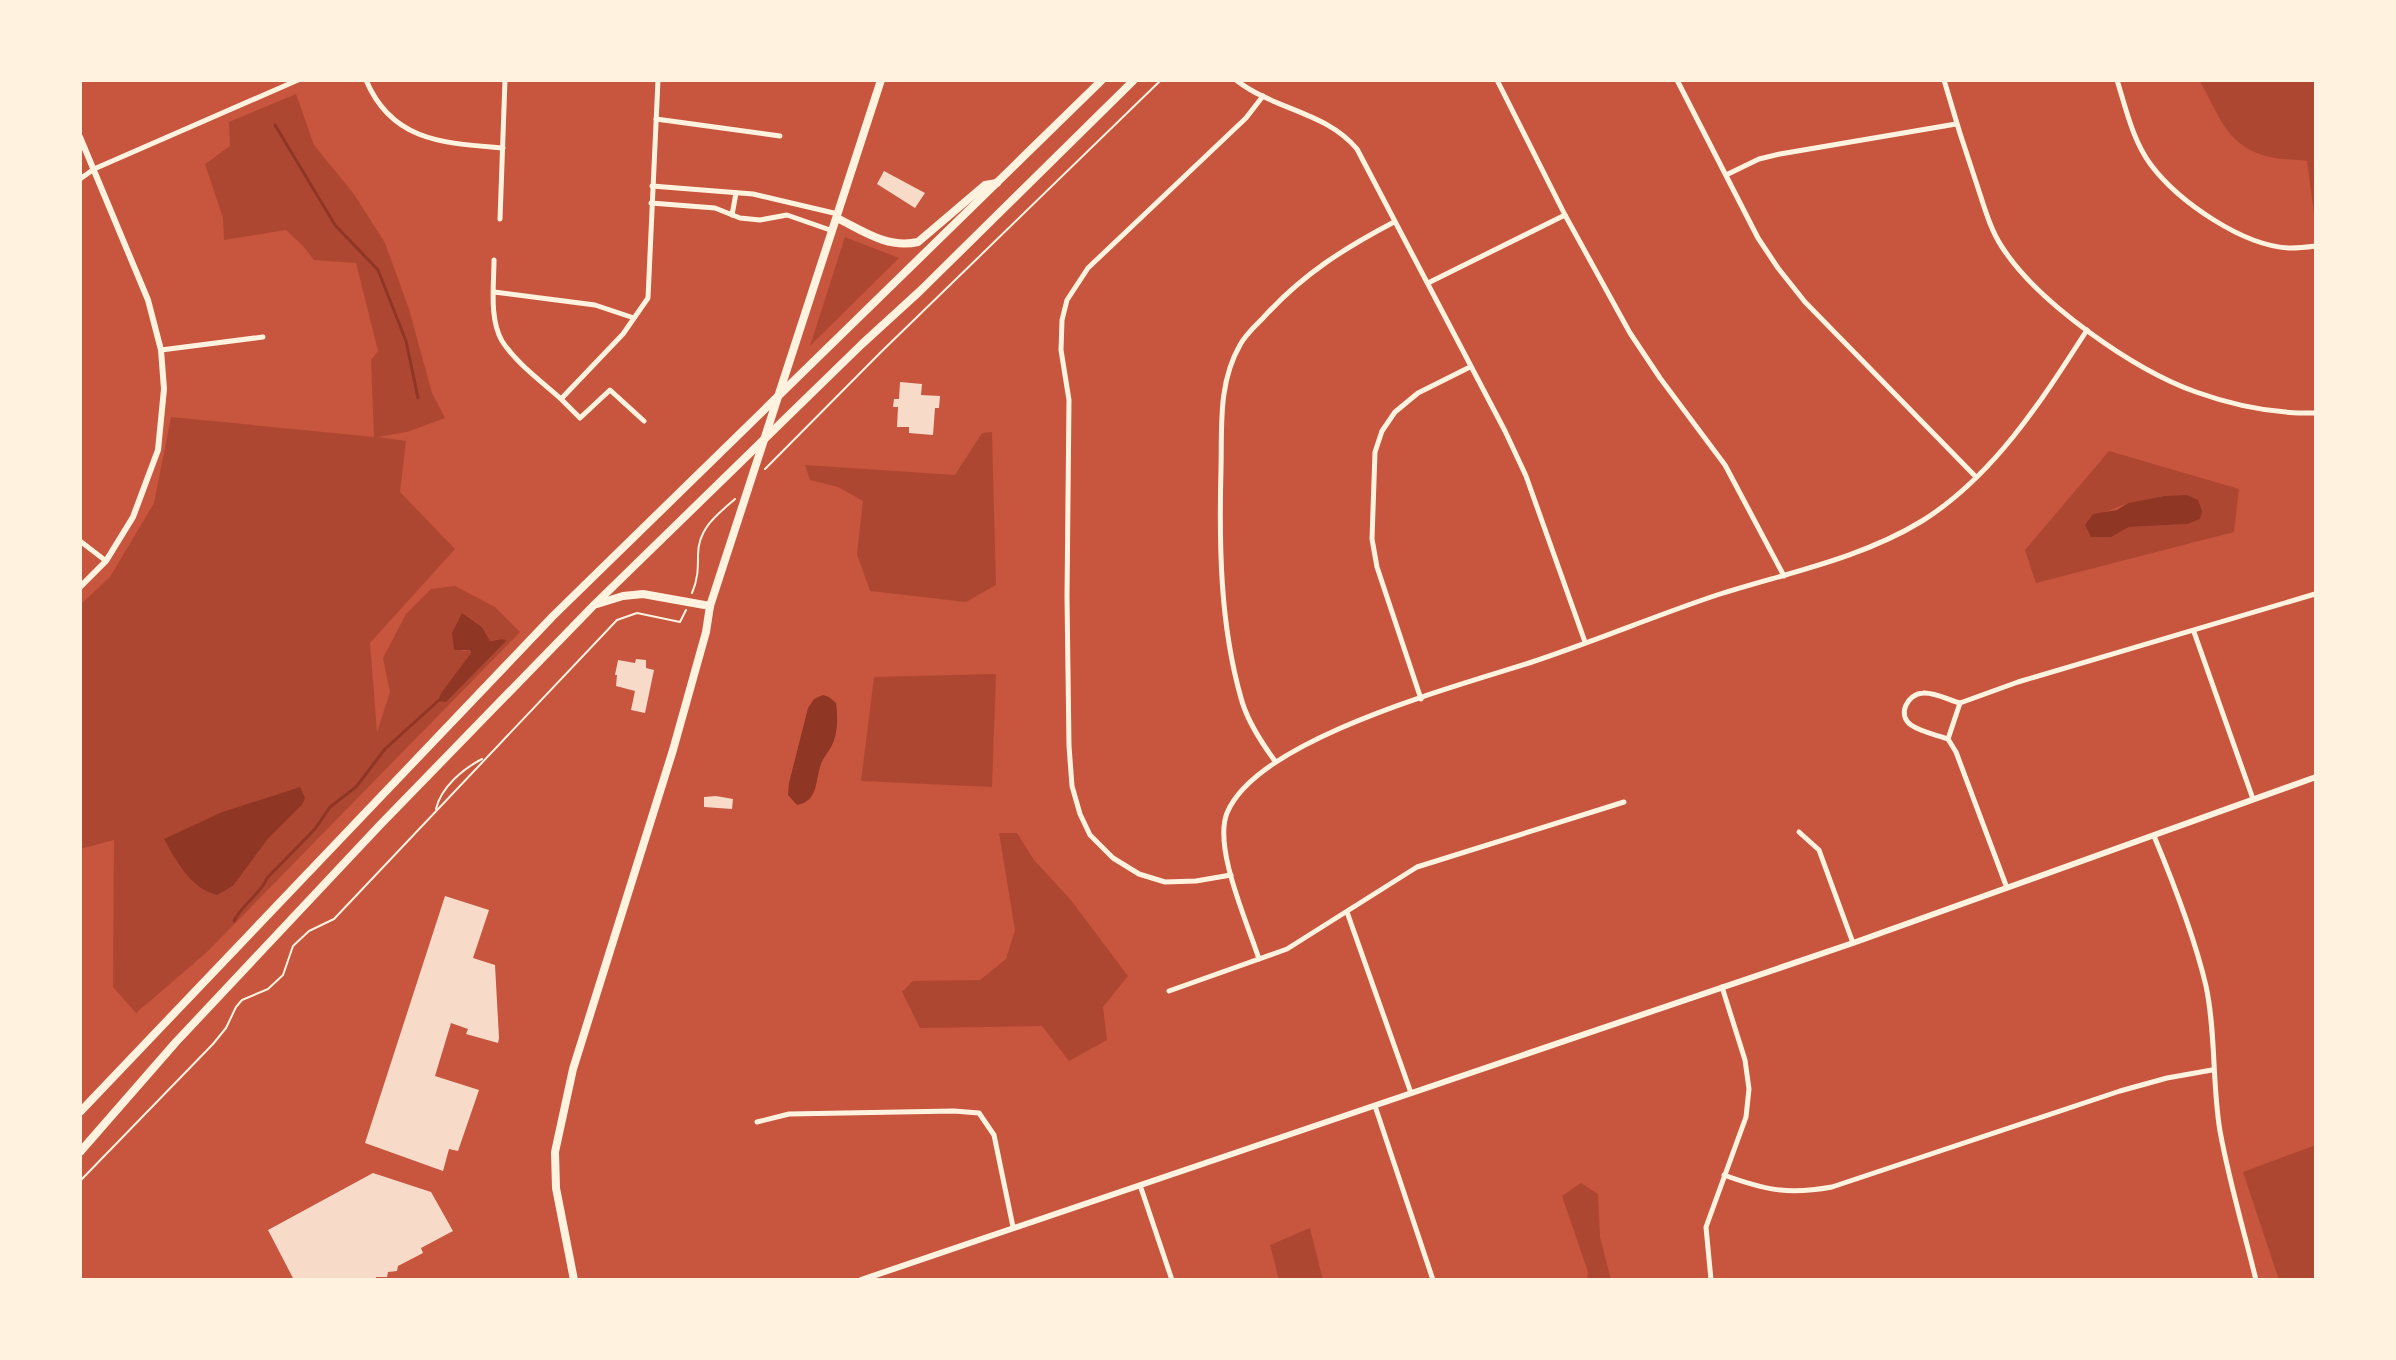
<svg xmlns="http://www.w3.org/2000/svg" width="2396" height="1360" font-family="'Open Sans',sans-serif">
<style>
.green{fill:#ae4732;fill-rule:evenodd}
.water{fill:#8f3625}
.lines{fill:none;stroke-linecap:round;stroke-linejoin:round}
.stream{stroke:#8f3625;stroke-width:3}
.building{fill:#f7dbc8}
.path{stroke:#fff3e0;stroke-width:2}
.minor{stroke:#fff3e0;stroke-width:5}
.tertiary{stroke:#fff3e0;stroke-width:6}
.primary{stroke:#fff3e0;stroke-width:8}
.trunk{stroke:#fff3e0;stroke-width:8}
</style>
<rect width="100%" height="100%" fill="#c8553d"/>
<g class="green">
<path d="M 2199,80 L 2316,80 L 2316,229 L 2307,161 C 2297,159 2286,160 2275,158 C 2226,149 2221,117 2199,80 Z"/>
<path d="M 296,94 L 314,145 L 354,194 L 385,243 L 409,309 L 432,393 L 445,418 L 407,432 L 378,437 L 406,441 L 400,492 L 455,549 L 370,643 L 377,732 L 390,692 L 383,658 L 406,614 L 431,589 L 455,586 L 495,607 L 520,632 L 206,953 L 136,1013 L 113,987 L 114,840 L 80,849 L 80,605 L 110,577 L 154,503 L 171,417 L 374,437 L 371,360 L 378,351 L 356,263 L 314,260 L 303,246 L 286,230 L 224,240 L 223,218 L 205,164 L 230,146 L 229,122 ZM 462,613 L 482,627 L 490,641 L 498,639 L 441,693 L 471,653 L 470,650 L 462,651 L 456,629 ZM 290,790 L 302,805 L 267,840 L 233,886 L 217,894 L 183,870 L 175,859 L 199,823 L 222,812 Z"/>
<path d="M 845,237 L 899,258 L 810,346 Z"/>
<path d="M 992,432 L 996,585 L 966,602 L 870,591 L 857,554 L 863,501 L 838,487 L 810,480 L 805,465 L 955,475 L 982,433 Z"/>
<path d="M 2109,451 L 2239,489 L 2234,532 L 2036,583 L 2025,550 ZM 2164,496 L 2187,524 L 2129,527 L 2111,537 L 2106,512 L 2128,503 Z"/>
<path d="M 996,674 L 992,787 L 861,781 L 874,677 Z"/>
<path d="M 999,833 L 1017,833 L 1034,860 L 1070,899 L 1128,976 L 1103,1007 L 1107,1040 L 1069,1061 L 1042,1026 L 920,1028 L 902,992 L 913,981 L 980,980 L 1006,959 L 1015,930 Z"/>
<path d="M 2316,1145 L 2316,1280 L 2279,1280 L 2243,1172 Z"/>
<path d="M 1581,1183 L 1598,1194 L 1600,1237 L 1611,1280 L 1587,1280 L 1588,1272 L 1562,1196 Z"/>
<path d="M 1310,1228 L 1323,1280 L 1279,1280 L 1270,1245 Z"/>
</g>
<g class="water">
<path d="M 2187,495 L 2198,500 L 2202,511 L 2200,519 L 2187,524 L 2129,527 L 2111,537 L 2091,537 L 2085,525 L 2093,514 L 2117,510 L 2128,503 L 2164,496 Z"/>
<path d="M 462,613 L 482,627 L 490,641 L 504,639 L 506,641 L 446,702 L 438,701 L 441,693 L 471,653 L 470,650 L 454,650 L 452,633 Z"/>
<path d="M 823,695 L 829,697 L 836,703 C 838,717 838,735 831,747 C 828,753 823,758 821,764 C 815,780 819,801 797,805 L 788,795 L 789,783 L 808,708 L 814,699 Z"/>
<path d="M 300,787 L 305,798 L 302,805 L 267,840 L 233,886 L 217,895 C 191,889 176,861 164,839 L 222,812 Z"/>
</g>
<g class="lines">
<g class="stream">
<path d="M 275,125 L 335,225 L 378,270 L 406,341 L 418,398"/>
<path d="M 234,921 C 242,904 261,894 267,878 L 315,829 L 330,807 L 356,787 L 385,749 L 438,701"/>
</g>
</g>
<g class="building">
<path d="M 884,171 L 925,193 L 915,208 L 877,184 Z"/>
<path d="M 900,382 L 922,384 L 921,395 L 940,396 L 939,408 L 935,408 L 933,435 L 909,433 L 909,427 L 897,427 L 898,407 L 893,407 L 894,399 L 899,399 Z"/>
<path d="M 636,659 L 646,660 L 646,668 L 654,670 L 645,713 L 631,710 L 635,691 L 616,686 L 617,675 L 615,675 L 618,660 L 635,663 Z"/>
<path d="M 716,796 L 733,799 L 732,809 L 704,807 L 704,797 Z"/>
<path d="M 445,896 L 489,910 L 473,958 L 495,965 L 499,1038 L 498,1043 L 466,1034 L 468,1029 L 451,1023 L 435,1076 L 479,1090 L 458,1151 L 449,1149 L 443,1171 L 365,1143 Z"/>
<path d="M 373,1173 L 431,1192 L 453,1231 L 421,1248 L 423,1253 L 398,1266 L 397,1271 L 388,1272 L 387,1277 L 376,1277 L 376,1280 L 294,1280 L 268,1230 Z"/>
</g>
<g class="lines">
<g class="path">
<path d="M 765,469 L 880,353 L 1161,80"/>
<path d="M 692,593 C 698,579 698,569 698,555 C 698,528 717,515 735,499"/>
<path d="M 436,809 C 441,787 463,769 482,759"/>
<path d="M 80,1181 L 213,1044 L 226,1028 L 236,1007 L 242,1000 L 268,989 L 283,975 L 293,946 L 309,931 L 334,919 L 617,620 L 637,613 L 680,622 L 686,610"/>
</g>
<g class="minor">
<path d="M 366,80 C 392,142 444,143 503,148"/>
<path d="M 1236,80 C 1274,110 1325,111 1357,149 L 1505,431 L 1526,476 L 1585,642"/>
<path d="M 1497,80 L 1565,215 L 1630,333 L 1660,378 L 1725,465 L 1784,576"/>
<path d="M 1677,80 L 1758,238 L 1778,268 L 1805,302 L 1976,477"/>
<path d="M 1944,80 C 1954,115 1965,150 1977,185 C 1984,206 1990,229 2002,247 C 2038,303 2134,370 2196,392 C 2235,406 2275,414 2316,413"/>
<path d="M 2117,80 C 2126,109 2133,141 2151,165 C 2179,202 2244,247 2291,248 C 2299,248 2308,247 2316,246"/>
<path d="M 656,119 L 780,136"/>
<path d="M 1726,175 L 1759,159 L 1780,154 L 1956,124"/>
<path d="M 80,179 L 94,169 L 298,80"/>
<path d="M 652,186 L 753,194 L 838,214"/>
<path d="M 651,203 L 715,208 L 740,218 L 760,220 L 787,215 L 833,231"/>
<path d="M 732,215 L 736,193"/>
<path d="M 500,219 L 505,80"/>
<path d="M 494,260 C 494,285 489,318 502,341 C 516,363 541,381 561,399"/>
<path d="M 1428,283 L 1565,215"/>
<path d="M 494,292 L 595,305 L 634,318"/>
<path d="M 161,350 L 263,337"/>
<path d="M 644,421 L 610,390 L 580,418 L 561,399 L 623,334 L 648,298 L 658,80"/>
<path d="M 80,541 L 106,561"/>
<path d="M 2194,632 L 2253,799"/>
<path d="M 1421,699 L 1377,567 L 1372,539 L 1375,452 L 1382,431 L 1395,412 L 1418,393 L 1470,367"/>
<path d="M 1948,739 C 1937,735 1921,732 1911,725 C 1897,715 1907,694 1923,693 C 1934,692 1949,700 1960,703"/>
<path d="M 1275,761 C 1261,742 1247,721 1241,698 C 1220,624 1219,545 1221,469 C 1222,427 1218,383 1240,345 C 1245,335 1255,326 1263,318 C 1303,274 1343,249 1394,222"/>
<path d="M 1799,832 L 1819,850 L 1853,943"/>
<path d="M 2154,836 C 2174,884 2194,935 2206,986 C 2216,1033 2212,1083 2220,1131 C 2229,1181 2244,1231 2256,1280"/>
<path d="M 1231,875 L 1196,881 L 1165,882 L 1139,874 L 1113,858 L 1090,835 L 1080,814 L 1072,786 L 1069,746 L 1067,597 L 1069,400 L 1061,350 L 1062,320 L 1067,300 L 1088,268 L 1246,118 L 1263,96"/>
<path d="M 2007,888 L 1956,752 L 1948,739 L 1960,703 L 2018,682 L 2315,594"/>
<path d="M 1347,912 L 1411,1093"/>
<path d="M 1259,959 C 1248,924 1213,848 1227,813 C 1257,739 1455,687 1529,663 C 1593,642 1654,616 1717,595 C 1786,573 1860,559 1922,521 C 1994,476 2042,400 2087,330"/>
<path d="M 1169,991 L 1287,949 L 1417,867 L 1624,802"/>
<path d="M 1375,1106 L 1433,1280"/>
<path d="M 757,1122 L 789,1114 L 954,1111 L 979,1113 L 994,1135 L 1013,1227"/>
<path d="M 1724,1175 C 1765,1190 1788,1195 1832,1187 L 2120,1091 L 2167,1078 L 2212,1070"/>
<path d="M 1140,1185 L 1172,1280"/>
<path d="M 1711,1280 L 1706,1227 L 1746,1117 L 1749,1089 L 1745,1060 L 1722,987"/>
</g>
<g class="tertiary">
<path d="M 80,137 L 148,300 L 161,350 L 164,389 L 158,450 L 133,517 L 106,561 L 80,587"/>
<path d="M 861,1280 L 1853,943 L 2316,777"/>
</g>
<path class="primary" d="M 574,1280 L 556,1188 L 555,1152 L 573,1069 L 673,750 L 706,632 L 710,606 L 881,80"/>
<g class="trunk">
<path d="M 837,218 C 863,231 888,249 918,242 L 985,185 L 997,183"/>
<path d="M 597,604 L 623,596 L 643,594 L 710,606"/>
<path d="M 80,1112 L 553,616 L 1102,80"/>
<path d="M 80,1152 L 176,1042 L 380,825 L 594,605 L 862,344 L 920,291 L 1134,80"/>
</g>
</g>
<rect width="2396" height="1360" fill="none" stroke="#fff3e0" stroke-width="164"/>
</svg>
